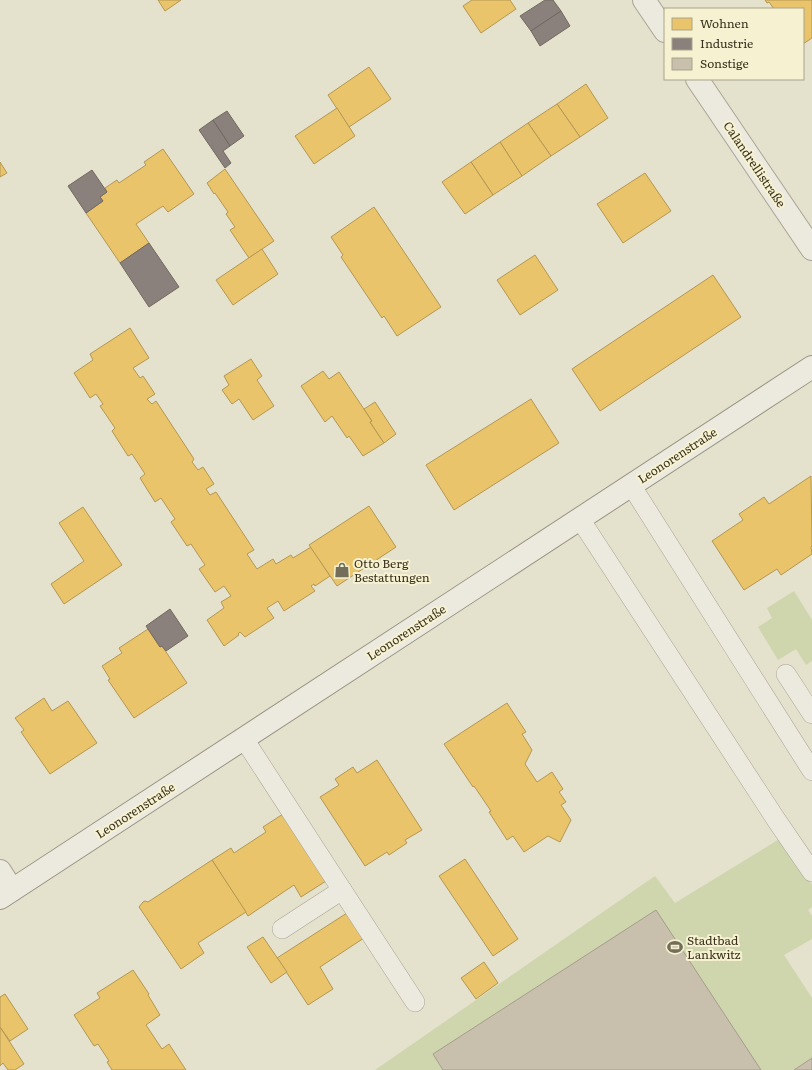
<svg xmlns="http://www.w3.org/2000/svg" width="812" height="1070" font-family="Literata,serif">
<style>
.green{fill:#cfd6ae}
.homes{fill:#e9c46a;stroke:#b49753}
.industry{fill:#8a817c;stroke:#716860}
.building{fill:#c8c0ad;stroke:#a49d8b}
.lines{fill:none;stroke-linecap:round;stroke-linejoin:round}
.service-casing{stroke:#a9a596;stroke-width:20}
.minor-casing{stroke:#a9a596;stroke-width:24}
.secondary-casing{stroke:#999585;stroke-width:24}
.service{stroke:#eceade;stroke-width:19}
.minor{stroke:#eceade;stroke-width:22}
.secondary{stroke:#eceade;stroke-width:22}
.labels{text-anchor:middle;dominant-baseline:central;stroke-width:4;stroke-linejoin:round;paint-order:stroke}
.street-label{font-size:12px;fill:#382f1d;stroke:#f6f2d1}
.poi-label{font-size:12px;fill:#382f1d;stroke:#f6f2d1;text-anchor:start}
</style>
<rect width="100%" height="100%" fill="#e4e1cc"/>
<g class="green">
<path d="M 794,591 L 812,620 L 812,661 L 806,665 L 796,649 L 778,660 L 758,627 L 772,618 L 767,608 Z"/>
<path d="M 781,838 L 812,885 L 812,907 L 808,910 L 812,916 L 812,939 L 784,955 L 812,998 L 812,1070 L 375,1070 L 655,876 L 675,903 Z"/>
</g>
<g class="homes">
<path d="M 158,0 L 181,0 L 165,11 Z"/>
<path d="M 472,0 L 510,0 L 516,9 L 481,33 L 463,6 Z"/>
<path d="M 765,0 L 812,0 L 812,38 L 803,44 L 803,9 L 774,9 L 769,2 L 767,3 Z"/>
<path d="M 369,67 L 391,99 L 349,127 L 328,95 Z"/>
<path d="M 586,84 L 608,118 L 580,137 L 557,104 Z"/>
<path d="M 557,104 L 580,137 L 551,156 L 528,123 Z"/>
<path d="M 337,108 L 355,136 L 314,164 L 295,136 Z"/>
<path d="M 528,123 L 551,156 L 522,176 L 500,142 Z"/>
<path d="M 500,142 L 522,176 L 493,195 L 471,162 Z"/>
<path d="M 163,149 L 194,194 L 168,212 L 163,206 L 136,224 L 149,243 L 120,263 L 86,213 L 103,201 L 100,197 L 107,192 L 105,188 L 117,180 L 119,183 L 146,165 L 144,162 Z"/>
<path d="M 0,162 L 7,173 L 0,177 Z"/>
<path d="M 471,162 L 493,195 L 465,214 L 442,182 Z"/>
<path d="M 225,169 L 274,241 L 249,258 L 230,230 L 235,227 L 226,214 L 228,212 L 215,193 L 214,194 L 207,183 Z"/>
<path d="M 645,173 L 671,211 L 623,243 L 597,204 Z"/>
<path d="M 374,207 L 441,307 L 397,336 L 384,316 L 382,318 L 341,257 L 343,255 L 331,237 Z"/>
<path d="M 262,249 L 278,274 L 233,305 L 216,280 Z"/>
<path d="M 535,255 L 558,290 L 520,315 L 497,280 Z"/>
<path d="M 713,275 L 741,317 L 600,411 L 572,369 Z"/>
<path d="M 130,328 L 149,358 L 133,368 L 140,378 L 143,376 L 155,394 L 147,399 L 152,404 L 156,401 L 194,459 L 192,462 L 198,470 L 203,467 L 214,484 L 206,489 L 210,495 L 216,492 L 254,550 L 247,554 L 257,569 L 273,559 L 276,564 L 291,555 L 293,558 L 311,547 L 330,576 L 315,586 L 314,584 L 311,586 L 315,591 L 284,611 L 278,601 L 267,608 L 274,618 L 245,637 L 240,632 L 238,634 L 239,635 L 224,646 L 207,620 L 224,608 L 221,602 L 231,596 L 224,586 L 215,592 L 199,569 L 205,565 L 191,544 L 187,546 L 171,522 L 175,519 L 161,498 L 155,502 L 140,478 L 145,474 L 132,454 L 128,456 L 112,431 L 115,428 L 100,406 L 103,404 L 96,394 L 90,398 L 74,373 L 93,360 L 90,354 Z"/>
<path d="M 251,359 L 262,376 L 257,380 L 274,406 L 253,420 L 239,399 L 232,404 L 222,390 L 229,385 L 224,376 Z"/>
<path d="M 323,371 L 329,379 L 339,372 L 372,421 L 370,422 L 384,443 L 363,456 L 349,436 L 347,438 L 332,416 L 325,422 L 301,386 Z"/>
<path d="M 531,399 L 559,443 L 454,510 L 426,465 Z"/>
<path d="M 375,402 L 396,434 L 384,443 L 370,422 L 372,421 L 364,409 Z"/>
<path d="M 811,476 L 812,546 L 811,547 L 812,554 L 781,575 L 777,569 L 744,590 L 712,541 L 743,520 L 739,514 L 764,497 L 769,504 Z"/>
<path d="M 369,506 L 396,547 L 337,586 L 309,545 Z"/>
<path d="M 83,507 L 122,565 L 64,604 L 51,584 L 84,561 L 59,523 Z"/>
<path d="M 148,629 L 160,647 L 162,646 L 187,683 L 134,718 L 108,680 L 110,679 L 102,666 L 122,653 L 119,648 Z"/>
<path d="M 44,698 L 52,711 L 68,701 L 97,743 L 50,774 L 21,732 L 24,730 L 15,718 Z"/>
<path d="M 507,703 L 526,732 L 522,734 L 532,750 L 525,764 L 537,782 L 552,772 L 563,789 L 559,792 L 566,802 L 561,805 L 571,820 L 560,842 L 548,836 L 524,852 L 513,836 L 507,840 L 489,812 L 491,811 L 474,786 L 473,787 L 444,744 Z"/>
<path d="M 377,760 L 422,830 L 405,840 L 407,843 L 389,855 L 387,852 L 365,866 L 320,797 L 339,785 L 335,779 L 353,767 L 357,773 Z"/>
<path d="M 283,814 L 326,881 L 301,897 L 294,885 L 248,916 L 212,860 L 231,848 L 234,853 L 266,832 L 263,827 Z"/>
<path d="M 465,859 L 518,939 L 493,956 L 439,876 Z"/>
<path d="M 212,860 L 246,912 L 198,943 L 204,953 L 181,969 L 139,907 L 143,902 L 145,901 L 148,902 Z"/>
<path d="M 347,913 L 364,938 L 320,967 L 333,989 L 308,1005 L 277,958 Z"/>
<path d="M 263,937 L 287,972 L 271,983 L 247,947 Z"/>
<path d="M 484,962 L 498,983 L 476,999 L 461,978 Z"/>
<path d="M 133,970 L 149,994 L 148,995 L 160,1015 L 146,1025 L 162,1049 L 169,1044 L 186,1070 L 112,1070 L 107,1062 L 109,1061 L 98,1044 L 94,1046 L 74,1015 L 100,998 L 97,993 Z"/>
<path d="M 5,994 L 28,1029 L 10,1041 L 0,1027 L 0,997 Z"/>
<path d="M 0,1027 L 24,1064 L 15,1070 L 8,1070 L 3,1063 L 0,1066 Z"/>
</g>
<g class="industry">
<path d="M 545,0 L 553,0 L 561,11 L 531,31 L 520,16 Z"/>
<path d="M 561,11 L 570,26 L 540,46 L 531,31 Z"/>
<path d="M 227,111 L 244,136 L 230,146 L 213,120 Z"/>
<path d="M 213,120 L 230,146 L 223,151 L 231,163 L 225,168 L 199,130 Z"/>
<path d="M 92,170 L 107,192 L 100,197 L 103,201 L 86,213 L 68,186 Z"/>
<path d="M 149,243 L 179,287 L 149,307 L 120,263 Z"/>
<path d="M 170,609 L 188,636 L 166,651 L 162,646 L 160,647 L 146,626 Z"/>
</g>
<g class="building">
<path d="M 656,910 L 761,1070 L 443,1070 L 433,1054 Z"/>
<path d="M 812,1058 L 812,1070 L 794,1070 Z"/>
</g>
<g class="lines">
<defs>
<g id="service">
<path d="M 631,485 L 812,771"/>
<path d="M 580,519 L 777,821 L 812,872"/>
<path d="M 786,674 L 812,714"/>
<path d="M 244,739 L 342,890 L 282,929"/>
<path d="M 342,890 L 415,1002"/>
</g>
<g id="minor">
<path d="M 644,0 L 665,31"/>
<path d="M 697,79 L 812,249"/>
<path d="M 0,871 L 12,890"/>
</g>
<path id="secondary" d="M 0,898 L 812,367"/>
</defs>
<use href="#service" class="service-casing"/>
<use href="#minor" class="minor-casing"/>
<use href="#secondary" class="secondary-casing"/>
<use href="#service" class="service"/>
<use href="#minor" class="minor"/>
<use href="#secondary" class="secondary"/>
</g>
<defs>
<symbol id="shop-bare" viewBox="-9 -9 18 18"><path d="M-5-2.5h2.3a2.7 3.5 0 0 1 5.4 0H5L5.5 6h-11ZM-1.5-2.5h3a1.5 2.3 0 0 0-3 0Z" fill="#746d5a" stroke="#f6f2d1" stroke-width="2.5" paint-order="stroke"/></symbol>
<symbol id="stadium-bare" viewBox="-9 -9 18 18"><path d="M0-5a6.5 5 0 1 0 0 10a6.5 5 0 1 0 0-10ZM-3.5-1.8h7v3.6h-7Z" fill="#746d5a" stroke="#f6f2d1" stroke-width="2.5" paint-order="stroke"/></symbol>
</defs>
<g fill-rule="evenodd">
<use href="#shop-bare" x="331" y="559" width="22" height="22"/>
<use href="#stadium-bare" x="664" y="936" width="22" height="22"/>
</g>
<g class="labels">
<g class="street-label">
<text transform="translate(755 164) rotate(56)">Calandrellistraße</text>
<text transform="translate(677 455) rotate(-33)">Leonorenstraße</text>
<text transform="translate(406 632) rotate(-33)">Leonorenstraße</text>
<text transform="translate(135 810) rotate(-33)">Leonorenstraße</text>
</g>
<g class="poi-label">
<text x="354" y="563">Otto Berg<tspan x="354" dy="14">Bestattungen</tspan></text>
<text x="687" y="940">Stadtbad<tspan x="687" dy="14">Lankwitz</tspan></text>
</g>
</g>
<rect x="664" y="8" width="140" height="72" fill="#f6f2d1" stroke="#aaa489"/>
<rect x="672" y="18" width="20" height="12" fill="#e9c46a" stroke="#aaa489"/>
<text x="700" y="28" font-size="12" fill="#382f1d">Wohnen</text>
<rect x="672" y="38" width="20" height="12" fill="#8a817c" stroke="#aaa489"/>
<text x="700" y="48" font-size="12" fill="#382f1d">Industrie</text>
<rect x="672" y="58" width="20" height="12" fill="#c8c0ad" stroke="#aaa489"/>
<text x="700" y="68" font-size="12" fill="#382f1d">Sonstige</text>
</svg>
